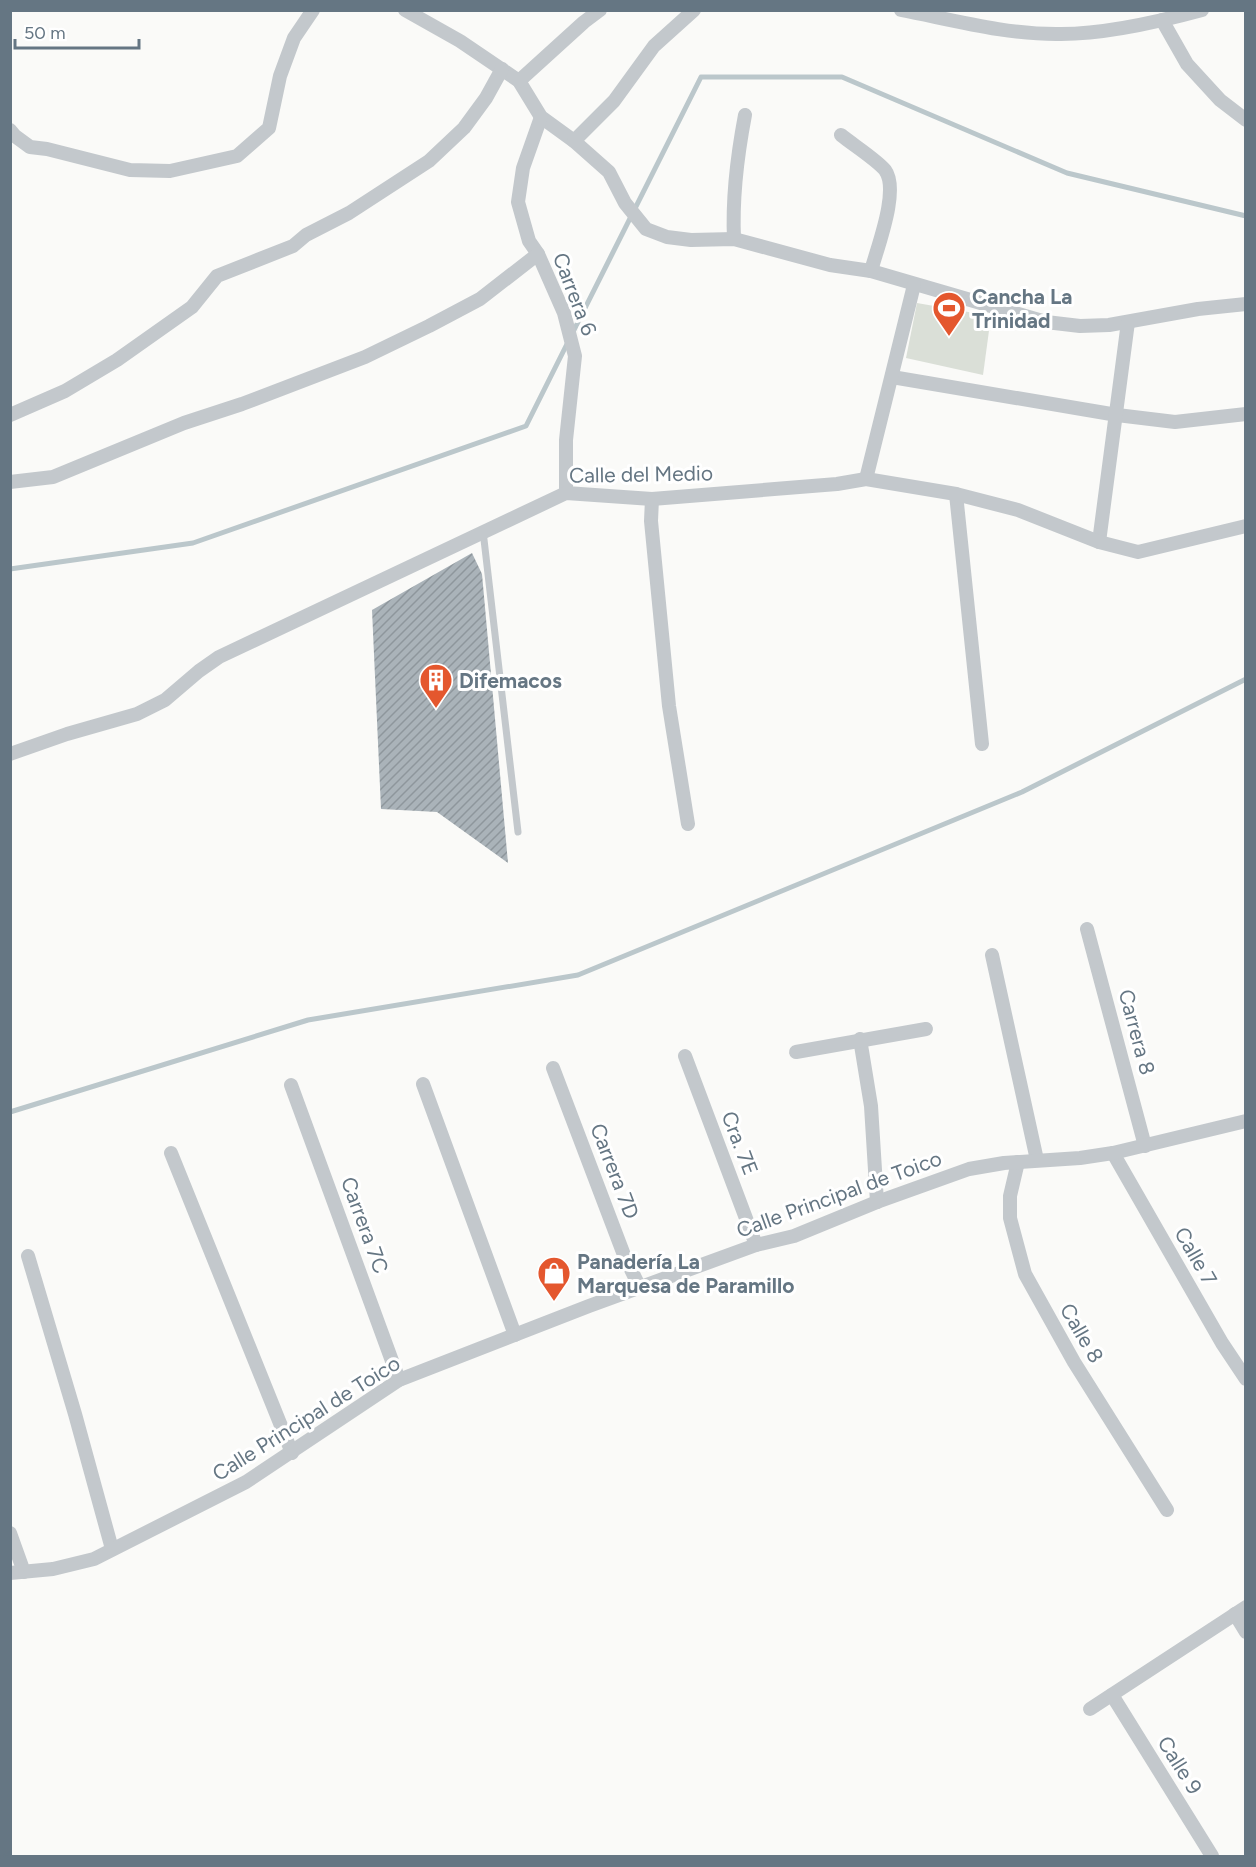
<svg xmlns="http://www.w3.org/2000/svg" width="1256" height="1867" font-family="Figtree,sans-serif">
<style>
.green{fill:#dadfd7}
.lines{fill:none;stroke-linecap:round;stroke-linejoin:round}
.stream{stroke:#bbc7cb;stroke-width:5}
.building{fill:url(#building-hatch)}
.service{stroke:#c3c8cc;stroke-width:7}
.minor{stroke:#c3c8cc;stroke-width:14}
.labels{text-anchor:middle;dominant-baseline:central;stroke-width:6;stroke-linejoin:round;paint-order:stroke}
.street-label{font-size:21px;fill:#657683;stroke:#fff}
.poi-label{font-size:21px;font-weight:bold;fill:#657683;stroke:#fff;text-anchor:start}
</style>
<defs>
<pattern id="building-hatch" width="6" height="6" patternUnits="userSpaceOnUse" patternTransform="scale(1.5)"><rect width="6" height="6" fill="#aab3b9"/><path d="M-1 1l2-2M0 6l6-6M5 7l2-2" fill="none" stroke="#8e969c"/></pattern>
</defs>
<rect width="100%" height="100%" fill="#fafaf8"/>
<path class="green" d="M 917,303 L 991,316 L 983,375 L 906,358 Z"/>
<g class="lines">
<g class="stream">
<path d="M 572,334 L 701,77 L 842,77 L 1067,173 L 1246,216"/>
<path d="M 10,569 L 193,543 L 526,426 L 568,342"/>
<path d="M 10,1112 L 308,1020 L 578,975 L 1022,792 L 1246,679"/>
</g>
</g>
<path class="building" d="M 472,553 L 482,574 L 508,863 L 437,812 L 381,809 L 372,610 Z"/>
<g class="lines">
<path class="service" d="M 483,531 L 518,832"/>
<g class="minor">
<path d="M 405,10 L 460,41 L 519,81 L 541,117 L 574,141 L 609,172 L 625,203 L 646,229 L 667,237 L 691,240 L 734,239 L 830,265 L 871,271 L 1046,322 L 1080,326 L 1109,325 L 1198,309 L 1246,304"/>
<path d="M 901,10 C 953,20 1007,35 1061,34 C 1106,34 1158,22 1202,10"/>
<path d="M 1162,20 L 1187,64 L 1220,100 L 1246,120"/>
<path d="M 519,81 L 584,22 L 600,10"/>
<path d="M 541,117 L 523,168 L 518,202 L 529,241 L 538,254 L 564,313 L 575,356 L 566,440 L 566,493"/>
<path d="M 10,130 L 15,136 L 30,147 L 47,149 L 130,170 L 170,171 L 237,156 L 269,128 L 280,76 L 294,38 L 313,10"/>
<path d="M 841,135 C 852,144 877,160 885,170 C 900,190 877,248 871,271"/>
<path d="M 574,141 L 614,101 L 654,46 L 694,10"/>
<path d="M 734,239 C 732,196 737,157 745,115"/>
<path d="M 892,377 L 1117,415 L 1175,422 L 1246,414"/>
<path d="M 10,415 L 65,391 L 117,360 L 192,307 L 217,276 L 293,246 L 306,235 L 349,213 L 429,161 L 464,128 L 486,98 L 502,69"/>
<path d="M 866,479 L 914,285"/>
<path d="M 10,482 L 53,477 L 184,423 L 242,404 L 365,357 L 429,326 L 480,299 L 538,254"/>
<path d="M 956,494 L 982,744"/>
<path d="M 652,499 L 651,521 L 669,706 L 688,824"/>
<path d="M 1099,542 L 1128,322"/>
<path d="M 10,754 L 67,734 L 137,714 L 165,700 L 199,671 L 219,657 L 566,493 L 652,499 L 837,484 L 866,479 L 956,494 L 1018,510 L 1099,542 L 1138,552 L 1246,526"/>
<path d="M 1087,929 L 1145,1146"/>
<path d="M 992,955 L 1037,1160"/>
<path d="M 860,1039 L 871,1106 L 877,1202"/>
<path d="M 796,1052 L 926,1029"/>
<path d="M 685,1056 L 756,1245"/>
<path d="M 553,1068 L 624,1255 L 640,1288"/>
<path d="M 423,1084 L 515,1335"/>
<path d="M 291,1085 L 399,1380"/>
<path d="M 171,1153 L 292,1453"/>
<path d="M 1113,1153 L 1222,1343 L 1246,1379"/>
<path d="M 1018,1162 L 1010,1196 L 1010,1218 L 1025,1274 L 1074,1362 L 1167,1510"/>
<path d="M 28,1256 L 75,1414 L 112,1549"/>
<path d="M 10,1533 L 24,1572"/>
<path d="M 10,1573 L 53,1569 L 94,1559 L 246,1482 L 399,1380 L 589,1306 L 756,1245 L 794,1236 L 877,1202 L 969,1169 L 1004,1163 L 1080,1158 L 1113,1153 L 1246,1121"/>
<path d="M 1235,1614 L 1246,1632"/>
<path d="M 1112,1695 L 1212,1856"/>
<path d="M 1090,1709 L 1246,1607"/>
</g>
</g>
<defs>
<symbol id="stadium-pin" viewBox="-11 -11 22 30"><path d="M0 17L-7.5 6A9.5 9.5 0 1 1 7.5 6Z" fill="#e4572e" stroke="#fff"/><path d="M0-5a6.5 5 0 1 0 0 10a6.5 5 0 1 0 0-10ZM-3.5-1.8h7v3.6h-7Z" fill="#fff"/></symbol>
<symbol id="building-pin" viewBox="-11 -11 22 30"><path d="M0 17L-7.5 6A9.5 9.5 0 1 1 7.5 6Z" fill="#e4572e" stroke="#fff"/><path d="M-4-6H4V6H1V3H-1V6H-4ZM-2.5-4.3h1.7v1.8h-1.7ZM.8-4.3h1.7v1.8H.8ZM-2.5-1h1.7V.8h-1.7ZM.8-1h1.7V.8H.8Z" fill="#fff"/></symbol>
<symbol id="shop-pin" viewBox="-11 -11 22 30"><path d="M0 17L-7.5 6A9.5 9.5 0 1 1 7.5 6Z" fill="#e4572e" stroke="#fff"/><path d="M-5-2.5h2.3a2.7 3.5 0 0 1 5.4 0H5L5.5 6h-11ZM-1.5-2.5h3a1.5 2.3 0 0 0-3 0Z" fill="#fff"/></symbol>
</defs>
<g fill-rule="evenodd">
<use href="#stadium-pin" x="930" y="289" width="38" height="52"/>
<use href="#building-pin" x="417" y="661" width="38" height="52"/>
<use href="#shop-pin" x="535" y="1254" width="38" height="52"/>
</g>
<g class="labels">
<g class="street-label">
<text transform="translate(575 294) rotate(69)">Carrera 6</text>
<text transform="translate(641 474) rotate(-1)">Calle del Medio</text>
<text transform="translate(1137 1032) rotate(75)">Carrera 8</text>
<text transform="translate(740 1143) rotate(69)">Cra. 7E</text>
<text transform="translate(615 1171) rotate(69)">Carrera 7D</text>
<text transform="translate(839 1194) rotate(-20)">Calle Principal de Toico</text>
<text transform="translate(365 1225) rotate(70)">Carrera 7C</text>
<text transform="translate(1196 1256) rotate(60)">Calle 7</text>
<text transform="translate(1082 1333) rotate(60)">Calle 8</text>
<text transform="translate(306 1418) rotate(-32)">Calle Principal de Toico</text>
<text transform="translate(1180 1765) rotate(58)">Calle 9</text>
</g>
<g class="poi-label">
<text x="972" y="296">Cancha La<tspan x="972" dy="24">Trinidad</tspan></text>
<text x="459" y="680">Difemacos</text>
<text x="577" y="1261">Panadería La<tspan x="577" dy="24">Marquesa de Paramillo</tspan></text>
</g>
</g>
<rect width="1256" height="1867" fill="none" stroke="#657683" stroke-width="24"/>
<path d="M15 39v9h124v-9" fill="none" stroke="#657683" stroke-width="3"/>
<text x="24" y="39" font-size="18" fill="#657683" stroke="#ffffff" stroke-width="4.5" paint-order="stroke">50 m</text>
</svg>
